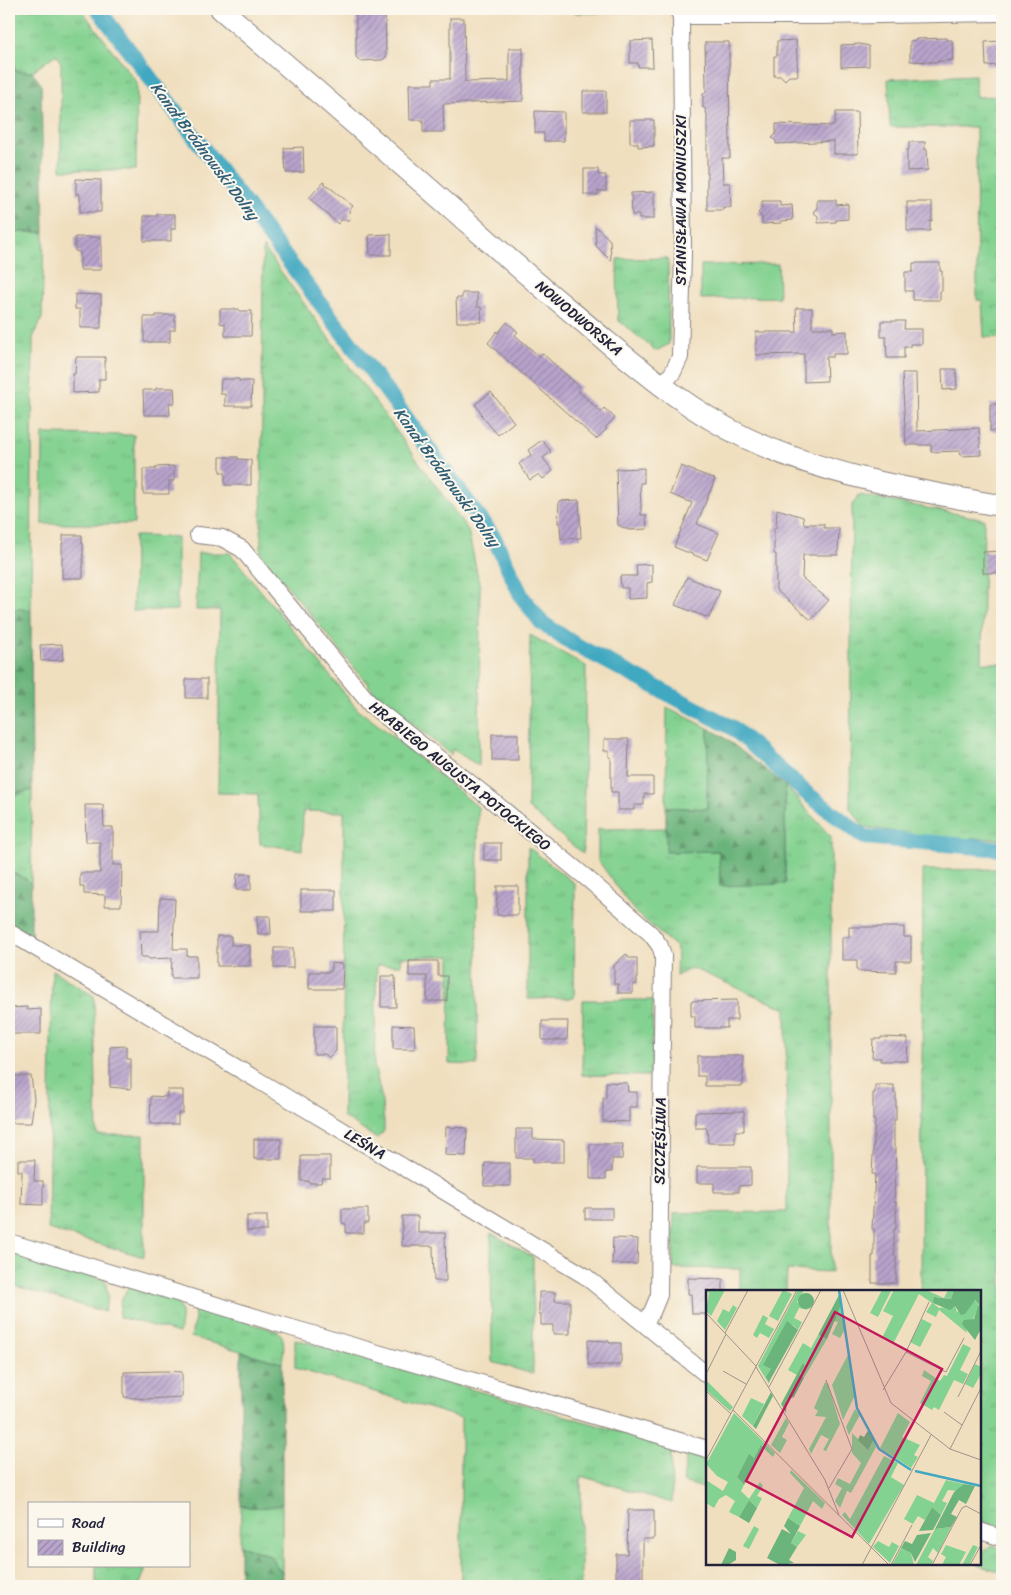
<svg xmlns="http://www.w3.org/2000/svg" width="1011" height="1595" font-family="Sriracha,sans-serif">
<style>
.grass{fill:url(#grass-tufts);stroke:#537a66}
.forest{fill:url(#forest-firs);stroke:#466b5b}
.pitch{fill:#84d291;stroke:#537a66}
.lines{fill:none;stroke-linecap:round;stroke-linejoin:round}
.canal{stroke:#41a8c1;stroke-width:16}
.building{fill:url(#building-hatch)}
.minor-casing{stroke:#89807d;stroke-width:18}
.major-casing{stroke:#89807d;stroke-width:23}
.minor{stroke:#fff;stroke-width:16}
.major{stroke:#fff;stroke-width:21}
.labels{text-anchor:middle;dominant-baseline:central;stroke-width:4;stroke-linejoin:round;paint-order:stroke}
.street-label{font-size:15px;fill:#22223b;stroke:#fbf7ec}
.water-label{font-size:16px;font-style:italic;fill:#305e77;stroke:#fbf7ec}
.inset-river{fill:none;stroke:#41a8c1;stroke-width:2.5}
.inset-road{fill:none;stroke:#9e938a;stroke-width:1}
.view{fill:#c2185b;fill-opacity:0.15;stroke:#c2185b;stroke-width:2.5}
.inset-edge{fill:none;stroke:#22223b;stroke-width:2.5}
</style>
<defs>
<pattern id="grass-tufts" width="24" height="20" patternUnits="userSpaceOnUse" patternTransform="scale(1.25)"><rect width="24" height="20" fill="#84d291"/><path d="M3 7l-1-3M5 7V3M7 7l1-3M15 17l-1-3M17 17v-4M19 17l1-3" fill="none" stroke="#72b47e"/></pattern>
<pattern id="forest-firs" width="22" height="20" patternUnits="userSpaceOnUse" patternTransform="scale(1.25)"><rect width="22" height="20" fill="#6bb47b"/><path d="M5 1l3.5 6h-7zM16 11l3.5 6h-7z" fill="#589266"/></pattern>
<pattern id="building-hatch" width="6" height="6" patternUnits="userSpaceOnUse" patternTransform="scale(1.25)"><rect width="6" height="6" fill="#b9a4cc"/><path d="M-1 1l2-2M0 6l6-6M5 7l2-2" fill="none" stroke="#9685a7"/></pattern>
</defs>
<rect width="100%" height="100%" fill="#fbf7ec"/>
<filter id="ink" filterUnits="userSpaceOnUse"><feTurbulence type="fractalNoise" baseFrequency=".02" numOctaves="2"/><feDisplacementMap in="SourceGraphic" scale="10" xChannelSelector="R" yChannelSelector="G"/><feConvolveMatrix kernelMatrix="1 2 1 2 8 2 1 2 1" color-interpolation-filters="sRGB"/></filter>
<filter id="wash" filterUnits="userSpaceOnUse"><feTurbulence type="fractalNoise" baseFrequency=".0096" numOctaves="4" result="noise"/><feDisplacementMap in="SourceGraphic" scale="20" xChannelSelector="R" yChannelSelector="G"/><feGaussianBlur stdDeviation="1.12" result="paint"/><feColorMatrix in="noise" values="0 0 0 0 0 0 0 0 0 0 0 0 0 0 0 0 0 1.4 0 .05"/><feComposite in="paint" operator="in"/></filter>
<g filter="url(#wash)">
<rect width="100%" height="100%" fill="#f0dfbf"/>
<g class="grass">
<path d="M 9,9 L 81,9 L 137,83 L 136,170 L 61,170 L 61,63 L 56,54 L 32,72 L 15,71 Z"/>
<path d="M 568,9 L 658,9 L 658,12 L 577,13 Z"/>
<path d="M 975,75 L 976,97 L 1002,96 L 1002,338 L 984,337 L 982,301 L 977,300 L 976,127 L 890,127 L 888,79 Z"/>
<path d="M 9,232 L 44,232 L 42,318 L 33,338 L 31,610 L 9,608 Z"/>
<path d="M 263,247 L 468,530 L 480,587 L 479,766 L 452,749 L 451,755 L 375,693 L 261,554 Z"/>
<path d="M 668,258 L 669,344 L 656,351 L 618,320 L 617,259 Z"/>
<path d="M 43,434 L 134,435 L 134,524 L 42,524 Z"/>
<path d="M 859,495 L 984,519 L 982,663 L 1002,663 L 1002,839 L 936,838 L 864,827 L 850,808 L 852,505 Z"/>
<path d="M 134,536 L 177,537 L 177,610 L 133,611 Z"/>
<path d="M 198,553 L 230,553 L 358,710 C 400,740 438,775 478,807 L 477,1065 L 449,1064 L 450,956 L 400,957 L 401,965 L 377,965 L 374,1065 L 381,1095 L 384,1121 L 384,1131 L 377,1139 L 343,1117 L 344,812 L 303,811 L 302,850 L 260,844 L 258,794 L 218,793 L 220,610 L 196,610 Z"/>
<path d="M 530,635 L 586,666 L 583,854 L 528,808 Z"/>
<path d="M 667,707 L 708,728 L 707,809 L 666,807 Z"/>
<path d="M 785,785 L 831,837 L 831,1272 L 787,1270 L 786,1291 L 740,1291 L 740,1269 L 673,1268 L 674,1213 L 787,1212 L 786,1009 L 692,968 L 676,976 L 677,948 L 634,911 L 598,860 L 598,829 L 666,828 L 667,852 L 719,851 L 720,886 L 785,883 Z"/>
<path d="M 32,790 L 31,885 L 26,879 L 9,871 L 9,796 Z"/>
<path d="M 528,847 L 575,884 L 574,998 L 528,999 Z"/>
<path d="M 1002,869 L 1002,1528 L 980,1521 L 980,1291 L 921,1291 L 923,870 Z"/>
<path d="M 52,970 L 94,996 L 97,1135 L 144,1135 L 144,1257 L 48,1229 Z"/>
<path d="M 583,1000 L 653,1000 L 652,1076 L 582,1075 Z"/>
<path d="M 491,1233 L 533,1257 L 533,1374 L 492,1362 Z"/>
<path d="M 9,1251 L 105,1279 L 108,1297 L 104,1312 L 9,1284 Z"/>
<path d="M 129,1286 L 173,1299 C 185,1309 181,1320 179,1333 L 119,1317 L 121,1300 Z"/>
<path d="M 198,1308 L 278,1331 C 287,1339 283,1352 282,1363 L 191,1337 L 195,1318 L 194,1310 Z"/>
<path d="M 295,1339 L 671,1446 L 672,1503 L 581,1476 L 581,1586 L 461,1586 L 461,1418 L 295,1368 Z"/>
<path d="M 692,1451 L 707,1456 L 707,1489 L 683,1482 L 687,1453 Z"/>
<path d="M 282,1504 L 282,1573 L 269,1555 L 240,1545 L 241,1505 C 257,1509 266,1508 282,1504 Z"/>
<path d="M 991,1545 L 1002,1548 L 1002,1572 L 978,1565 L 982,1554 Z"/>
<path d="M 96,1566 L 114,1566 L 114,1569 L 146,1569 L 139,1586 L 96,1586 Z"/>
</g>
<g class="forest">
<path d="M 9,9 L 15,71 L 32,72 L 41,84 L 44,232 L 9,232 Z"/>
<path d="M 9,608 L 31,610 L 32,790 L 9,796 Z"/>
<path d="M 708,728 L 721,735 L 785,785 L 785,884 L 720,886 L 719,851 L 666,852 L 666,807 L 707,809 Z"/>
<path d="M 9,871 L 26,879 L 31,885 L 31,936 L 9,923 Z"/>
<path d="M 241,1352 L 282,1363 L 282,1504 C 267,1508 256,1509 241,1505 Z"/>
<path d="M 240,1545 L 269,1555 L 282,1573 L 282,1586 L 240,1586 Z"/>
</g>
<path class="pitch" d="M 778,264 L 779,297 L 701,299 L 701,265 Z"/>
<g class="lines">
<path class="canal" d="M 98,9 L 382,385 L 494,538 L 522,597 L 542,623 L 574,644 L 733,728 L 805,792 L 864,837 L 1002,849"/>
</g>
<g id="blocks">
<g class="building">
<path d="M 356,9 L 385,9 L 386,57 L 382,60 L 360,61 L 356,57 Z"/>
<path d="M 450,18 L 464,18 L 465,82 L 509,81 L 509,48 L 523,48 L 523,101 L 443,104 L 444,132 L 423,132 L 423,120 L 410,120 L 409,84 L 433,84 L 433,79 L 450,79 Z"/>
<path d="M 946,38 L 946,40 L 952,40 L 953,60 L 932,62 L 910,61 L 910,41 L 916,40 L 916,39 Z"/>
<path d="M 652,40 L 653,67 L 638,67 L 638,63 L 630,63 L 630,41 Z"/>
<path d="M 796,40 L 798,76 L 789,76 L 785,80 L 781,76 L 774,76 L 774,56 L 777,56 L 777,41 Z"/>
<path d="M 1002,41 L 1002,65 L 986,66 L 985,42 Z"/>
<path d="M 705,42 L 729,42 L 730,158 L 722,158 L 723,183 L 730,183 L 731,207 L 723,207 L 723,210 L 707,210 L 707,115 L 705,108 L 703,108 L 703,93 L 706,93 L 706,86 Z"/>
<path d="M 860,44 L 869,46 L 869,66 L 841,67 L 841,45 Z"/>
<rect x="583" y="91" width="23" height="21"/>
<path d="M 535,111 L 564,112 L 564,141 L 544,141 L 544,133 L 535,133 Z"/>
<path d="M 836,112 L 857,112 L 858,154 L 834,154 L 834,141 L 776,144 L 776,141 L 772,138 L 776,134 L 776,124 L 834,126 Z"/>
<path d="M 630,120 L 654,120 L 654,146 L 638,147 L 638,143 L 630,143 Z"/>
<path d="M 909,142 L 925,142 L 925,150 L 927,149 L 928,170 L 907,171 L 907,150 L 909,150 Z"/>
<path d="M 303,147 L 304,172 L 286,173 L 284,148 Z"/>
<path d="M 584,169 L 598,169 L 598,175 L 606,175 L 606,191 L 598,191 L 598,195 L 584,195 Z"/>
<path d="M 76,179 L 101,180 L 101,212 L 80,212 L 80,194 L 76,194 Z"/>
<path d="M 323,182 L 353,206 L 349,211 L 350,220 L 341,220 L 338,224 L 309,198 Z"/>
<path d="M 654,192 L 654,219 L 639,219 L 639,215 L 632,215 L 631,193 Z"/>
<path d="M 817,200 L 836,200 L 836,205 L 848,204 L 848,219 L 836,220 L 836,222 L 818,223 L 818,216 L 813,212 L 817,208 Z"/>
<path d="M 762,201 L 780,201 L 780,206 L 792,205 L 793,220 L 781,221 L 781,223 L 762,224 L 762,217 L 758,213 L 762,209 Z"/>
<path d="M 907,202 L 932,202 L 932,221 L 930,221 L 930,231 L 907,231 Z"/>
<path d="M 157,214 L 175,214 L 175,229 L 171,229 L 171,241 L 144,241 L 144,216 L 157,216 Z"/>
<path d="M 595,226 L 610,240 L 611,261 L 596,246 Z"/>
<path d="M 391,234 L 391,255 L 370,255 L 369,235 Z"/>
<path d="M 75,237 L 101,237 L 101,270 L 80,270 L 80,252 L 75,251 Z"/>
<path d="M 913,263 L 940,263 L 940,271 L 942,271 L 942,291 L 940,291 L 940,300 L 913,300 L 913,291 L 905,291 L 905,272 L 913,272 Z"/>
<path d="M 462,293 L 477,293 L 477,307 L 481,307 L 482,322 L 457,322 L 456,298 L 462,298 Z"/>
<path d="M 75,294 L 101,295 L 101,328 L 80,328 L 80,309 L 75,309 Z"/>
<path d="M 796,308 L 812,308 L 812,328 L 833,328 L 833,332 L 847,331 L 847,354 L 833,354 L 833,357 L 826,357 L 827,381 L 804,382 L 804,354 L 756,355 L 756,332 L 797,332 Z"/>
<path d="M 220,309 L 239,309 L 239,311 L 252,311 L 251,336 L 225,336 L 225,324 L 220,323 Z"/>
<path d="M 156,315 L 175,315 L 175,330 L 170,330 L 170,342 L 144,342 L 144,317 L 156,317 Z"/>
<path d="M 881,321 L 905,321 L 904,329 L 922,329 L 922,344 L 910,344 L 910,347 L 904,347 L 904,358 L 887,358 L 886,337 L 881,337 Z"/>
<path d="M 507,322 L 518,332 L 515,335 L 539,356 L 542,353 L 580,387 L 577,390 L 601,412 L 604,408 L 615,418 L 605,428 L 607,429 L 596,439 L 488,343 L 497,331 L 498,333 Z"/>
<path d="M 76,357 L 105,357 L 105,379 L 99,379 L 99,392 L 73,393 L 73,374 L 75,374 Z"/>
<path d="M 942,369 L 956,369 L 957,389 L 943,390 Z"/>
<path d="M 902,373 L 916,373 L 917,431 L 979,428 L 981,455 L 961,456 L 960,451 L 931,452 L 931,445 L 906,445 Z"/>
<path d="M 221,379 L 239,379 L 239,381 L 252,381 L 251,406 L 225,406 L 225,394 L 220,394 Z"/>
<path d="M 156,388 L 174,388 L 175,403 L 169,403 L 170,415 L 144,415 L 143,390 L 156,390 Z"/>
<path d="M 491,392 L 514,422 L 498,435 L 481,415 L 482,414 L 475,404 Z"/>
<path d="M 990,404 L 1002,404 L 1001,431 L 990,431 Z"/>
<path d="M 542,440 L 551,452 L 543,458 L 553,471 L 543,479 L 539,474 L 530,480 L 519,464 L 531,455 L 528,450 Z"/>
<path d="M 220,457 L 238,457 L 238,459 L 251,460 L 251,485 L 225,485 L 225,472 L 220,472 Z"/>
<path d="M 174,466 L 174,481 L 169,481 L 169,494 L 143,494 L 143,469 L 156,469 L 156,467 Z"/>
<path d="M 681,466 L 715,479 L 697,524 L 719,533 L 707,560 L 674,547 L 692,503 L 670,494 Z"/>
<path d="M 644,468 L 644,483 L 640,483 L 641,508 L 641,515 L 646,515 L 647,529 L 629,530 L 618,525 L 616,469 Z"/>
<path d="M 579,500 L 581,538 L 561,539 L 560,523 L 558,523 L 559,501 Z"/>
<path d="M 777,509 L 803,517 L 804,524 L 824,524 L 824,528 L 839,528 L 838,555 L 803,555 L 802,578 L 829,600 L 811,620 L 776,590 L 776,554 L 774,554 L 774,528 L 776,528 Z"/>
<path d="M 63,535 L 82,535 L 82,543 L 83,543 L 83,578 L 62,578 L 62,543 L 63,543 Z"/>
<path d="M 1002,551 L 1002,573 L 983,573 L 983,552 Z"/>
<path d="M 652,564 L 652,582 L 647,583 L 647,598 L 628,599 L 628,588 L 621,588 L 620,576 L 637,576 L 636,565 Z"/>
<path d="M 687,577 L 720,591 L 709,618 L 675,605 Z"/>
<path d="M 62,644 L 63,660 L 41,661 L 40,645 Z"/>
<rect x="186" y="679" width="21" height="19"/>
<rect x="492" y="734" width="26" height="26"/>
<path d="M 604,739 L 629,739 L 628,777 L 653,777 L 653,794 L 644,794 L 644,805 L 634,805 L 634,810 L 618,810 L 618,792 L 611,792 L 611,757 L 609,757 L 609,751 L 604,751 Z"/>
<path d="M 85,805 L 103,805 L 104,827 L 113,827 L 113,865 L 122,865 L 121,906 L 105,906 L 105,895 L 84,894 L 84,886 L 80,886 L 80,873 L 100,873 L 100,842 L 86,842 Z"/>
<rect x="484" y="843" width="17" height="17"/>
<path d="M 237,874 L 251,874 L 251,890 L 236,890 Z"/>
<rect x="497" y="886" width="21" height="29"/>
<rect x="301" y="890" width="35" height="21"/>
<path d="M 160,898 L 175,899 L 173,949 L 187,949 L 187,956 L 197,956 L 197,978 L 171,978 L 172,958 L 149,959 L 147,957 L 141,957 L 140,931 L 159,931 Z"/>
<path d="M 257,916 L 270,916 L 271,934 L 258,934 Z"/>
<path d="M 849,927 L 904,927 L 904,937 L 911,937 L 911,961 L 896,961 L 896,972 L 857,971 L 857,960 L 842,960 L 842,937 L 849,937 Z"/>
<path d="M 217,936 L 231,936 L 231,945 L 250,945 L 250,966 L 217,966 Z"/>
<rect x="274" y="948" width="19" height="20"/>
<path d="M 626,954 L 629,958 L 637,958 L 637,984 L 633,984 L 633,993 L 618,993 L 618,984 L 614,984 L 614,965 Z"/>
<path d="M 409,961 L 438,961 L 438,976 L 447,976 L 447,1001 L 427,1001 L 427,976 L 409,976 Z"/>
<path d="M 331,963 L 343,964 L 342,989 L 309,989 L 309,972 L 331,972 Z"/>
<path d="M 381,976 L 395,976 L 396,1007 L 381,1007 Z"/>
<path d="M 737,1000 L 737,1020 L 727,1020 L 727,1028 L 695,1028 L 695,1016 L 691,1016 L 691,1001 Z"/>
<path d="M 27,1007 L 27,1010 L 41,1009 L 41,1034 L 9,1034 L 9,1008 Z"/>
<path d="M 542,1021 L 568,1021 L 567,1040 L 542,1040 Z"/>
<path d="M 393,1025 L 414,1026 L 415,1049 L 393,1049 Z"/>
<path d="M 314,1026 L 336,1026 L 336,1051 L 329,1058 L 325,1054 L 314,1054 Z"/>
<path d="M 881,1037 L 908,1038 L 907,1061 L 880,1061 L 880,1058 L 872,1058 L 873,1039 L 881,1039 Z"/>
<path d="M 126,1046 L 126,1058 L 131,1058 L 131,1089 L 110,1087 L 110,1047 Z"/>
<path d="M 697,1056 L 743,1056 L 743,1086 L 705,1086 L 705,1076 L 697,1076 Z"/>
<path d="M 10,1076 L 31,1076 L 34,1099 L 31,1123 L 10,1123 Z"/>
<path d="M 606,1082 L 627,1083 L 628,1092 L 637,1092 L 637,1107 L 629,1107 L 629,1122 L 603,1121 L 603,1098 L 606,1098 Z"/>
<path d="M 875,1085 L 894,1085 L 894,1093 L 896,1093 L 896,1120 L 894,1120 L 894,1147 L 896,1147 L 894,1202 L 896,1202 L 896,1229 L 894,1229 L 894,1256 L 896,1256 L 896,1283 L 872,1283 L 872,1256 L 874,1256 L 874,1229 L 872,1229 L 875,1174 L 872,1174 L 875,1120 L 873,1120 L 873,1093 L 875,1093 Z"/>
<path d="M 167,1090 L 183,1090 L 183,1113 L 178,1113 L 178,1124 L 150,1124 L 151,1096 L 167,1097 Z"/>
<path d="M 744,1111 L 744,1131 L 735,1131 L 735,1143 L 708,1143 L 707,1128 L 695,1128 L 695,1112 Z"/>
<path d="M 446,1127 L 467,1128 L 466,1156 L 445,1155 Z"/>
<path d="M 516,1129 L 533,1129 L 533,1139 L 564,1140 L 564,1162 L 533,1162 L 533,1158 L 516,1158 Z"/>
<rect x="254" y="1139" width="27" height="20"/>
<path d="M 590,1144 L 623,1144 L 622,1159 L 612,1159 L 612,1172 L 606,1172 L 606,1179 L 590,1179 Z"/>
<path d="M 301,1156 L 330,1156 L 330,1178 L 322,1178 L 321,1183 L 309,1183 L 309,1181 L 301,1181 Z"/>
<path d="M 18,1160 L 35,1160 L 34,1181 L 43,1181 L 43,1205 L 21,1204 L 22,1171 L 18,1171 Z"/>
<path d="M 485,1163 L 510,1163 L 510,1186 L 484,1186 Z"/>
<path d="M 697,1167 L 751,1167 L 751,1185 L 739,1186 L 739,1192 L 714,1192 L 714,1183 L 697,1183 Z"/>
<rect x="585" y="1208" width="27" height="11"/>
<path d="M 342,1209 L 368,1209 L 368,1223 L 364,1223 L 364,1233 L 346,1233 L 346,1224 L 342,1223 Z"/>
<rect x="247" y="1216" width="20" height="15"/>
<path d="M 402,1216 L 418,1216 L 418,1233 L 445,1233 L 446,1281 L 434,1281 L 433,1246 L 402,1246 Z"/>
<path d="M 613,1238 L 638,1239 L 637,1264 L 612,1264 Z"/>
<path d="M 688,1278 L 723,1279 L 723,1291 L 707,1291 L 707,1314 L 692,1314 L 691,1294 L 688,1294 Z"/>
<path d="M 539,1292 L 555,1292 L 555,1301 L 570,1301 L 570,1334 L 553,1334 L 553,1325 L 541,1325 L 541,1314 L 539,1314 Z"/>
<path d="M 588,1340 L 609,1341 L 609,1343 L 621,1343 L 621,1365 L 588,1365 Z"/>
<path d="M 165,1371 L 182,1372 L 182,1397 L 146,1399 L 124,1397 L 124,1372 Z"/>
<path d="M 628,1510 L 654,1510 L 654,1539 L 643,1539 L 643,1583 L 616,1584 L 616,1554 L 627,1554 Z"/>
</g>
</g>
</g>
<g filter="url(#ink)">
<use href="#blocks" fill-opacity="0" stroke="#89807d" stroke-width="1"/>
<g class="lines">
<defs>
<g id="minor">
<path d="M 681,16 L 820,16 L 1002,13"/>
<path d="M 661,387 L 673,372 L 680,357 L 683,253 L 681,16 L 677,9"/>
<path d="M 198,535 L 222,538 L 242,549 L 371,705 L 484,794 L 589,880 L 651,934 L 660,946 L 663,955 L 659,1295 L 652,1312 L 644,1323"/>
<path d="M 9,932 L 437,1187 L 585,1276 L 707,1375"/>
<path d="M 9,1242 L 292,1328 L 707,1449"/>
<path d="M 980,1531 L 1002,1538"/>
</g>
<path id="major" d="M 221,9 C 317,91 413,174 508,258 C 540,286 573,313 606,341 C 651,378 692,412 746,438 C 826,476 915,490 1002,506"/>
</defs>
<use href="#minor" class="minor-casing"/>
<use href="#major" class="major-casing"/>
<use href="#minor" class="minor"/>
<use href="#major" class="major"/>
</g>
</g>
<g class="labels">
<g class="street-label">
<text transform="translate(681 200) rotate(-90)">STANISŁAWA MONIUSZKI</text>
<text transform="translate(579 318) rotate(40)">NOWODWORSKA</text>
<text transform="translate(460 776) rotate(39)">HRABIEGO AUGUSTA POTOCKIEGO</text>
<text transform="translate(660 1141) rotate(-89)">SZCZĘŚLIWA</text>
<text transform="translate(365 1144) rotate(31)">LEŚNA</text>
</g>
<g class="water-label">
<text transform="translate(205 151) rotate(53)">Kanał Bródnowski Dolny</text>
<text transform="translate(447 477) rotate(54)">Kanał Bródnowski Dolny</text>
</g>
</g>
<g transform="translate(706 1290)">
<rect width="275" height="275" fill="#f0dfbf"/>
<path d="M 0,0 L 19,0 L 5,26 L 0,21 L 3,3 ZM 77,0 L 86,4 L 72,31 L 63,26 ZM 92,0 L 98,0 L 91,12 L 102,20 L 93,18 L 88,28 L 96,32 L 92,40 L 87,35 L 58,75 L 65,79 L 63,94 L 52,76 ZM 176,0 L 185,1 L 172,27 L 164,23 ZM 188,0 L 220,0 L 238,8 L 242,0 L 248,0 L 245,9 L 231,7 L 227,13 L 233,18 L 249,16 L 251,22 L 267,9 L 272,13 L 273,18 L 266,31 L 258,30 L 261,43 L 233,20 L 230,27 L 220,22 L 226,13 L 213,4 L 188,52 L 198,61 L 177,46 L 187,26 L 177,21 ZM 27,15 L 31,18 L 19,40 L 11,31 L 17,19 L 23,22 ZM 135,15 L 139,39 L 134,48 L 126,44 L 132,32 L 127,31 ZM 57,25 L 62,28 L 59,34 L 68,39 L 63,48 L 54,43 L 51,48 L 47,45 ZM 216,29 L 226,34 L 214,57 L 204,52 ZM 112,45 L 121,49 L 98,88 L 94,83 L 99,76 L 97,74 L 91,85 L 82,80 L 97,53 L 105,58 ZM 257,54 L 265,58 L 254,80 L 262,84 L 257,94 L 248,90 L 233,120 L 228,117 L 226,120 L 214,113 L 225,91 L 216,86 L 218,80 L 234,91 L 238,85 L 241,86 ZM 143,63 L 149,105 L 137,130 L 126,95 ZM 269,74 L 275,77 L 275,84 L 267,98 L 259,94 ZM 0,90 L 27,117 L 24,121 L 0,100 ZM 119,92 L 122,94 L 134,134 L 120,161 L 117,160 L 123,149 L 115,145 L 105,164 L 103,159 L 120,127 L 109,126 L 112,121 L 108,118 ZM 45,108 L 58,114 L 47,136 L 36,126 ZM 149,119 L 154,125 L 143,145 L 140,137 ZM 28,123 L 69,163 L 67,167 L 55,156 L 48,168 L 43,165 L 31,187 L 38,195 L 35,201 L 43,209 L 54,192 L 57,196 L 51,206 L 56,208 L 51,218 L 43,210 L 33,227 L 23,222 L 29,211 L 20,205 L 13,209 L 8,218 L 0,213 L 0,190 L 17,201 L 22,192 L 11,186 L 0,174 ZM 192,123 L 204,132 L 196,147 L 214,155 L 208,165 L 212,167 L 205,178 L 174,158 ZM 80,128 L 83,133 L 76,147 L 81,150 L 74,163 L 65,155 ZM 146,143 L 162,159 L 168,149 L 170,157 L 145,203 L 141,201 L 134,218 L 129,211 L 136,198 L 129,194 L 132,188 L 144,194 L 155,173 L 146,163 ZM 178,166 L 192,173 L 185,187 L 198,195 L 163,254 L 136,225 L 139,222 L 144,229 ZM 85,180 L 119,213 L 116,219 L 107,211 L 94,236 L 82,228 L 98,198 L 84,183 ZM 240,190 L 258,194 L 252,201 L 242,200 L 236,211 L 241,213 L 235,225 L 226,217 L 219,230 L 212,226 L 207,234 L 198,229 L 211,205 L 228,213 ZM 48,236 L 53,239 L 43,259 L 37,256 ZM 245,237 L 232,263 L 227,258 L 222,267 L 227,271 L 225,275 L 210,275 L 229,239 ZM 92,241 L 100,245 L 91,257 L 85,253 ZM 172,251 L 183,257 L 186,252 L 193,256 L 184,273 L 167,257 ZM 240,255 L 260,262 L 253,275 L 236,275 L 240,267 L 235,264 ZM 267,255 L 272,257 L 263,275 L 256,275 ZM 195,258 L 205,263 L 208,275 L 186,275 Z" fill="#84d291"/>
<path d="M 248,0 L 275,0 L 275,39 L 269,50 L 256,34 L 258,30 L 268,29 L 273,14 L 269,10 L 259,24 L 255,25 L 249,16 L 244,20 L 227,13 L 228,7 L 245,9 ZM92 11a8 8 0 1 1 16 0a8 8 0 1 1-16 0ZM 133,5 L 135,15 L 121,49 L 112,45 ZM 81,31 L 92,40 L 63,92 L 60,87 L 65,79 L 57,75 ZM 97,73 L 99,76 L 94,84 L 98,88 L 88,107 L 81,110 L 80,123 L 75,114 ZM 65,102 L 67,106 L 50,139 L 47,136 ZM 163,139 L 168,149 L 162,160 L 152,150 L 154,145 L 158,147 ZM 55,155 L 58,158 L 38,195 L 31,187 L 43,164 L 48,168 ZM 258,194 L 269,196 L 260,214 L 253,210 L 245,224 L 251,227 L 245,237 L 229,239 L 248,202 ZM 43,210 L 51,218 L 43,233 L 33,227 ZM 226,217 L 235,225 L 227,240 L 213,241 ZM 82,228 L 94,236 L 85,253 L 91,257 L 83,270 L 88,273 L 74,275 L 61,268 L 76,239 L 85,244 L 78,236 ZM 225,243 L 209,272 L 205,263 L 195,258 L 199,251 L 206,254 L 211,245 ZM 23,258 L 30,262 L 30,270 L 22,275 L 15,275 Z" fill="#6bb47b"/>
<path class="inset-river" d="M 133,0 L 151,118 L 173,159 L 205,180M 209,181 L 275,196"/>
<path class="inset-road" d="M 137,0 L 185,113 L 244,159 L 275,170M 0,23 L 50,76M 19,43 L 42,0M 200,62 L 240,82 L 258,48M 50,77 L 119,190 L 133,225M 17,81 L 40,94M 0,84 L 20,44M 120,90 L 146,159 L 123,198M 63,97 L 115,0M 177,100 L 200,62 L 223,12M 0,101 L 25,124M 252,107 L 275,61M 27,120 L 183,275M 238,122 L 256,135M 244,159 L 275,98M 0,170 L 91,0M 156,275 L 225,145M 185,275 L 206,235M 226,275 L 256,218 L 260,216 L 275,224M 264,275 L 275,255"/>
<path class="view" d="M 129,22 L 236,79 L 146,247 L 40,191 Z"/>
<rect width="275" height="275" class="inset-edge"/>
</g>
<rect width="1011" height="1595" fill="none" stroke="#fbf7ec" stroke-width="30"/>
<rect x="28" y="1502" width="162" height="65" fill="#fbf7ec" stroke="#a4a2a5"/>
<rect x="38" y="1519" width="25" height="8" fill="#ffffff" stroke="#a4a2a5"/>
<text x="72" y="1528" font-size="15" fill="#22223b">Road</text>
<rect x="38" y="1540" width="25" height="15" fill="url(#building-hatch)" stroke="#a4a2a5"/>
<text x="72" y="1552" font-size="15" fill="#22223b">Building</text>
</svg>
